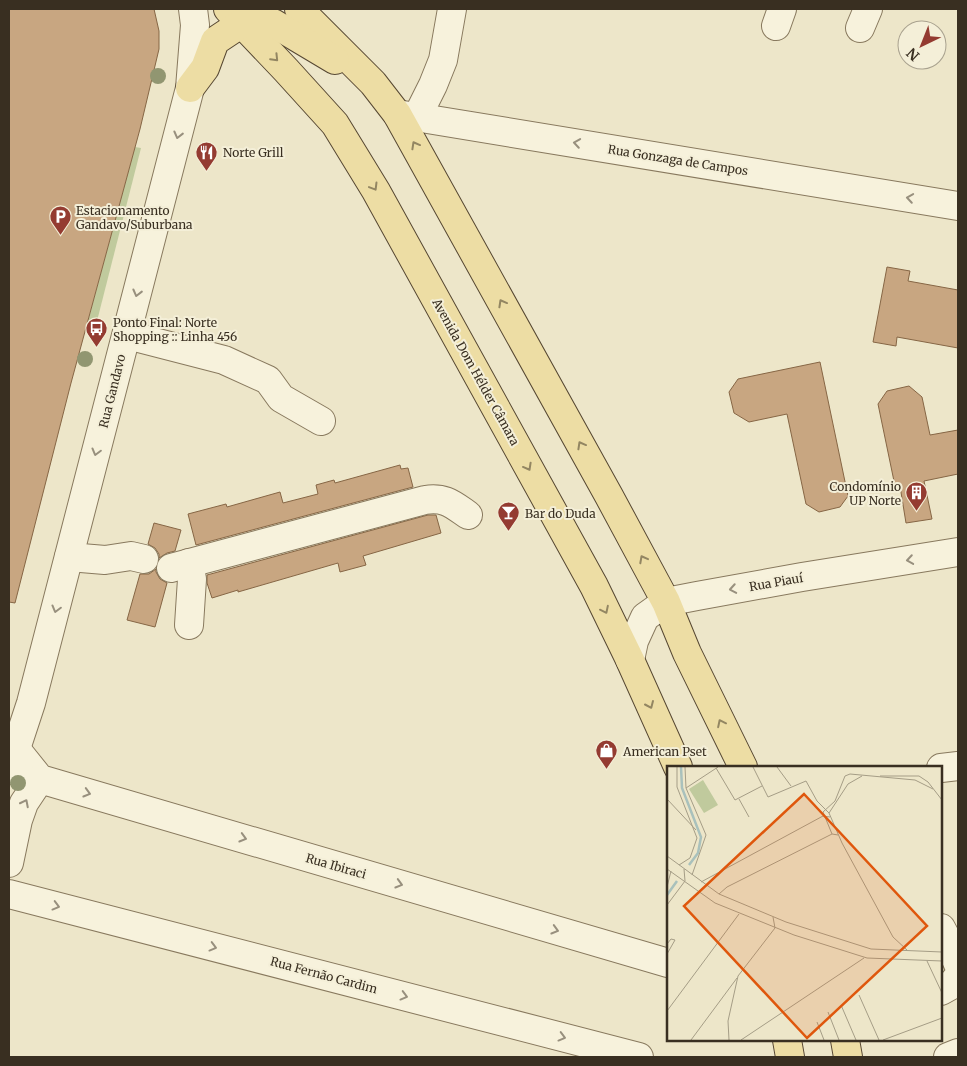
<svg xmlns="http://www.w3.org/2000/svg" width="967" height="1066" font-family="Merriweather,serif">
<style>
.green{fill:#c0ca9d}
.building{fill:#c8a681;stroke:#866645}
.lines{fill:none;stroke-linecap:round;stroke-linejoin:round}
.minor-casing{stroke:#88795e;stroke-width:30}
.major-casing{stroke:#564732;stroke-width:30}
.minor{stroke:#f7f2dc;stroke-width:28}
.major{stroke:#eddda4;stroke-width:28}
.tree{fill:#919671}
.oneway{stroke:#938662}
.oneway2{stroke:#98907e}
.labels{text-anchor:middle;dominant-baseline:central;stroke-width:4;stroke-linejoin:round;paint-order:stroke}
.poi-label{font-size:12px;fill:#392f21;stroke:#f4efd8;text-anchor:start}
.street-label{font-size:12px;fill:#392f21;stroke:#f4efd8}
.inset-river{fill:none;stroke:#a9c1bc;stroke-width:2.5}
.inset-road{fill:none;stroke:#a59d86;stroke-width:1}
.view{fill:#df570d;fill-opacity:0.15;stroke:#df570d;stroke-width:2.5}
.inset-edge{fill:none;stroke:#392f21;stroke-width:2.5}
</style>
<rect width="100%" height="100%" fill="#ede6c9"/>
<path class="green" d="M 135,147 L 141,148 L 96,325 L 87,325 Z"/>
<g class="building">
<path d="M 9,9 L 154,9 L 159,31 L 159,49 L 140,129 L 71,383 L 15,603 L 9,602 Z"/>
<path d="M 887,267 L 910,271 L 908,281 L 958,290 L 958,348 L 897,337 L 896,346 L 873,342 Z"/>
<path d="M 820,362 L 848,496 L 840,507 L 819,512 L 806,504 L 787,414 L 749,422 L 734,413 L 729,392 L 738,379 Z"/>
<path d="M 909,386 L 922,397 L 930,435 L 958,430 L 958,474 L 924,481 L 932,519 L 906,523 L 900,486 L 895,486 L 878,404 L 887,391 Z"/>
<path d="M 400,465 L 401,469 L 408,468 L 413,487 L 196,545 L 188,514 L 226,504 L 227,507 L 280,492 L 283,503 L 318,494 L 316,485 L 334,480 L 335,483 Z"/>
<path d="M 428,515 L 436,515 L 441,533 L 363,556 L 366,565 L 340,572 L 338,563 L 238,592 L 238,590 L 212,598 L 207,583 L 207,575 Z"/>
<path d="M 154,523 L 181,530 L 175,551 L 167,553 L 159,558 L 159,554 L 155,548 L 148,544 Z"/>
<path d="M 156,569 L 156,572 L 160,579 L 167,583 L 155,627 L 127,620 L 140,574 L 149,574 Z"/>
</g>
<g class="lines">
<defs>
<g id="minor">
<path d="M 776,26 L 782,9"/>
<path d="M 860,28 L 868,9"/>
<path d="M 397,114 L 958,206"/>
<path d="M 417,117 L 433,85 L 443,60 L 452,9"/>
<path d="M 127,335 L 224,360 L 268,380 L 281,398 L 321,421"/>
<path d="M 69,557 L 105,560 L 131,556 L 144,559"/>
<path d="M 171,568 L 425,500 C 445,497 452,504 468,515"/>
<path d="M 189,625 L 192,579 L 189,563"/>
<path d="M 630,660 L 634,641 L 645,617 L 666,602 L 697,596 L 802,577 L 958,552"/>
<path d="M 16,749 L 40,779 L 668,963"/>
<path d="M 941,768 L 958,766"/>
<path d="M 9,770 L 31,703 L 190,88 L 195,25 L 193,9"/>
<path d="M 9,863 L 18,820 L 24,803 L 40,779"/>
<path d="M 9,894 L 639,1057"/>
<path d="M 941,928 L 948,941 L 958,964"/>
<path d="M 941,991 L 950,986 L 958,977"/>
<path d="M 948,1057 L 958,1053"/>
</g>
<g id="major">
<path d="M 228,9 L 286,70 L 335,124 L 376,191 L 594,586 L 630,660 L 678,767"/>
<path d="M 299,9 L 373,83 L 397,114 L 609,496 L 666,602 L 687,653 L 743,767"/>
<path d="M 190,88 L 205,68 L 215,41 L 242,23 L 273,23 L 335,60"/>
<path d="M 787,1040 L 790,1057"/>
<path d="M 845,1040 L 848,1057"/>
</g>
</defs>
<use href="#minor" class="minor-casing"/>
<use href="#major" class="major-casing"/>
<use href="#minor" class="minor"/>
<use href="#major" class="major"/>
</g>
<g class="tree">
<circle cx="158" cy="76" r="8"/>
<circle cx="85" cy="359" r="8"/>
<circle cx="18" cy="783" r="8"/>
</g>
<defs><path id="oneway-chevron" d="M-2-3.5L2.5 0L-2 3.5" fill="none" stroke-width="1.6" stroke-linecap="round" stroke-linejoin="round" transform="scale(1.25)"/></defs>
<g class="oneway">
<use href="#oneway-chevron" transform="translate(275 58) rotate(46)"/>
<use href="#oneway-chevron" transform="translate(415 145) rotate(-119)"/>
<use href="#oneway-chevron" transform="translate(374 187) rotate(59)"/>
<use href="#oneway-chevron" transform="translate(502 303) rotate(-119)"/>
<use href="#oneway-chevron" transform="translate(581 445) rotate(-119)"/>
<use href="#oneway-chevron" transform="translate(528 467) rotate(61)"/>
<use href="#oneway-chevron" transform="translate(643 559) rotate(-118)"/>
<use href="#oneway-chevron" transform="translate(605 610) rotate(64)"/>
<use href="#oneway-chevron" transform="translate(650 705) rotate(66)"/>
<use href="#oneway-chevron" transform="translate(721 723) rotate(-116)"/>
</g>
<g class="oneway2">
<use href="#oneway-chevron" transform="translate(178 135) rotate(104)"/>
<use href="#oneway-chevron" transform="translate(577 143) rotate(-171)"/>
<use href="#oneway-chevron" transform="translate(910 198) rotate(-171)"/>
<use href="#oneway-chevron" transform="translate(137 293) rotate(104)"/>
<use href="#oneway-chevron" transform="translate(96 452) rotate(105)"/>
<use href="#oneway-chevron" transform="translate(910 560) rotate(171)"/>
<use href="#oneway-chevron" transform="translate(733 589) rotate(170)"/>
<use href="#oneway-chevron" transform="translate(56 609) rotate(105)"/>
<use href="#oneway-chevron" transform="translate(87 793) rotate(16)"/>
<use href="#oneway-chevron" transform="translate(25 803) rotate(-63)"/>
<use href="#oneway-chevron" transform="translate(243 838) rotate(16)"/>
<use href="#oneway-chevron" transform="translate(399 884) rotate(16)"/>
<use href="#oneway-chevron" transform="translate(56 906) rotate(15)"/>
<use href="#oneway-chevron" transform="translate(555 930) rotate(16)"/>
<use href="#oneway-chevron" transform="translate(213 947) rotate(15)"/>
<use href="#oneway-chevron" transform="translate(404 996) rotate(15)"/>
<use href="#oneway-chevron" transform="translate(562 1037) rotate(15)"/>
</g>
<defs>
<symbol id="restaurant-pin" viewBox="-11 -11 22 30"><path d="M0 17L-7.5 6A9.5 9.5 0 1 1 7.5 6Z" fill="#943b31" stroke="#f4efd8"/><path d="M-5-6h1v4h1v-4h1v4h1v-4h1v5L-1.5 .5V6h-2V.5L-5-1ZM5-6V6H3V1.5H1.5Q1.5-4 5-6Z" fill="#fff"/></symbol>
<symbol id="parking-pin" viewBox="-11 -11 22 30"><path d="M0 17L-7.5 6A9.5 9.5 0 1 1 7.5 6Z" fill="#943b31" stroke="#f4efd8"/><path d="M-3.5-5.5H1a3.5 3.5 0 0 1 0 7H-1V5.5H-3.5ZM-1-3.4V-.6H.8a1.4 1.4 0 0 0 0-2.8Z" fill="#fff"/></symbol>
<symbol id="bus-pin" viewBox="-11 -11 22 30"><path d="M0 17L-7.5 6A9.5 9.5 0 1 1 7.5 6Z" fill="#943b31" stroke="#f4efd8"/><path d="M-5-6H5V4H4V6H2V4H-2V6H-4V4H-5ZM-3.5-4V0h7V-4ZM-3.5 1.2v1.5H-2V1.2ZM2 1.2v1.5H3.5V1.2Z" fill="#fff"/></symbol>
<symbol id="building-pin" viewBox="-11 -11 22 30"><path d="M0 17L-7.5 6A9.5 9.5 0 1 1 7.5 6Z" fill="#943b31" stroke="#f4efd8"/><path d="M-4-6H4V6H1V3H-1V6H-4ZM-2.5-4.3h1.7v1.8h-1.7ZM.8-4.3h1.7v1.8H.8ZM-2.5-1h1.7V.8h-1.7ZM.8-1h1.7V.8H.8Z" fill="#fff"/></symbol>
<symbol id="bar-pin" viewBox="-11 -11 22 30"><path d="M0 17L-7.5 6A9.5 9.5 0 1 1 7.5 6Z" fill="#943b31" stroke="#f4efd8"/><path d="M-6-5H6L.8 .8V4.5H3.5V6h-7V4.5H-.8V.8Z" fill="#fff"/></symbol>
<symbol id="shop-pin" viewBox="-11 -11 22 30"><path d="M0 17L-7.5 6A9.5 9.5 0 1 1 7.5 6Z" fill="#943b31" stroke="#f4efd8"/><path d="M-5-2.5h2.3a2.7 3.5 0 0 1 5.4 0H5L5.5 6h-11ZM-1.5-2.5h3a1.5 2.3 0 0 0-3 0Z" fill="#fff"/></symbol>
</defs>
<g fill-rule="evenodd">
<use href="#restaurant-pin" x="194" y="140" width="25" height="34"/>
<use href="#parking-pin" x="48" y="204" width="25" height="34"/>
<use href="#bus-pin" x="84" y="316" width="25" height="34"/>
<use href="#building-pin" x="904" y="480" width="25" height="34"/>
<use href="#bar-pin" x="496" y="500" width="25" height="34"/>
<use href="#shop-pin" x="594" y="738" width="25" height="34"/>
</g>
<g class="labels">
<g class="poi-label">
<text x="223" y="152">Norte Grill</text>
<text x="76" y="210">Estacionamento<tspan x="76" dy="14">Gandavo/Suburbana</tspan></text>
<text x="113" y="322">Ponto Final: Norte<tspan x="113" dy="14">Shopping :: Linha 456</tspan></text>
<text x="901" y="486" text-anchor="end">Condomínio<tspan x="901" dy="14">UP Norte</tspan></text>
<text x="525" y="513">Bar do Duda</text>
<text x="623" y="751">American Pset</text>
</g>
<g class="street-label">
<text transform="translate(678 160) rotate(9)">Rua Gonzaga de Campos</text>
<text transform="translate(476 372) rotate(61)">Avenida Dom Hélder Câmara</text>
<text transform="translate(112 391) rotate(-76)">Rua Gandavo</text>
<text transform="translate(776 582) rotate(-10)">Rua Piauí</text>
<text transform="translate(336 866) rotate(16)">Rua Ibiraci</text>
<text transform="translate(324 975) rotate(15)">Rua Fernão Cardim</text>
</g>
</g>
<g transform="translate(667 766)">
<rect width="275" height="275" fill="#ede6c9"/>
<path d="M 36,14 L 51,39 L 37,47 L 22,23 Z" fill="#c0ca9d"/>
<path class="inset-river" d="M 14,1 L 15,22 L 34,71 L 31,87 L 22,99M 0,129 L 10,115"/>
<path class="inset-road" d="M 10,1 L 10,21 L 30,72 L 23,92 L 12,99M 18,1 L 19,22 L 39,69 L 25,109M 86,1 L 101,31 L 139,15 L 150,35 L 162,47 L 175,77 L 226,171 L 240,184M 110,1 L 124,20M 49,2 L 68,34 L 95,20M 183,8 L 248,14 L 266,23M 213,10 L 252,10 L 261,16 L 275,34M 19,22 L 51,1M 0,33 L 29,64M 72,33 L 82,51M 162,47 L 181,18 L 195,10M 165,68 L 156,46 L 168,35 L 178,10 L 183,8M 0,90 L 52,128 L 119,156 L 204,183 L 275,186M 0,103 L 48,137 L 127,169 L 200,192 L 275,195M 34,116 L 156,50 L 163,51M 0,121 L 4,105M 52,128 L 60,121 L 165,68 L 171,69M 0,139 L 18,115 L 17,103M 0,178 L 4,173 L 8,174 L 0,188M 260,195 L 275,227M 192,229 L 212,274M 174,239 L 189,274M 0,245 L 72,148M 161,246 L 172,274M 150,256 L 157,274M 24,274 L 70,212M 62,274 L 61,255 L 71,210 L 108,162 L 106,151M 74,274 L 197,192M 216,274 L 275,252"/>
<path class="view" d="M 137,28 L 260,160 L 140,272 L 17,140 Z"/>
<rect width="275" height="275" class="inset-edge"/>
</g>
<rect width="967" height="1066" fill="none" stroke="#392f21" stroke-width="20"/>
<g transform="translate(922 45) rotate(223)"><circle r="24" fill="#f4efd8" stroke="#a9a28f"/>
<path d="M0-4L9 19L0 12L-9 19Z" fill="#943b31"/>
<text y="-8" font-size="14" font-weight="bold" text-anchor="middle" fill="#392f21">N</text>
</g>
</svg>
